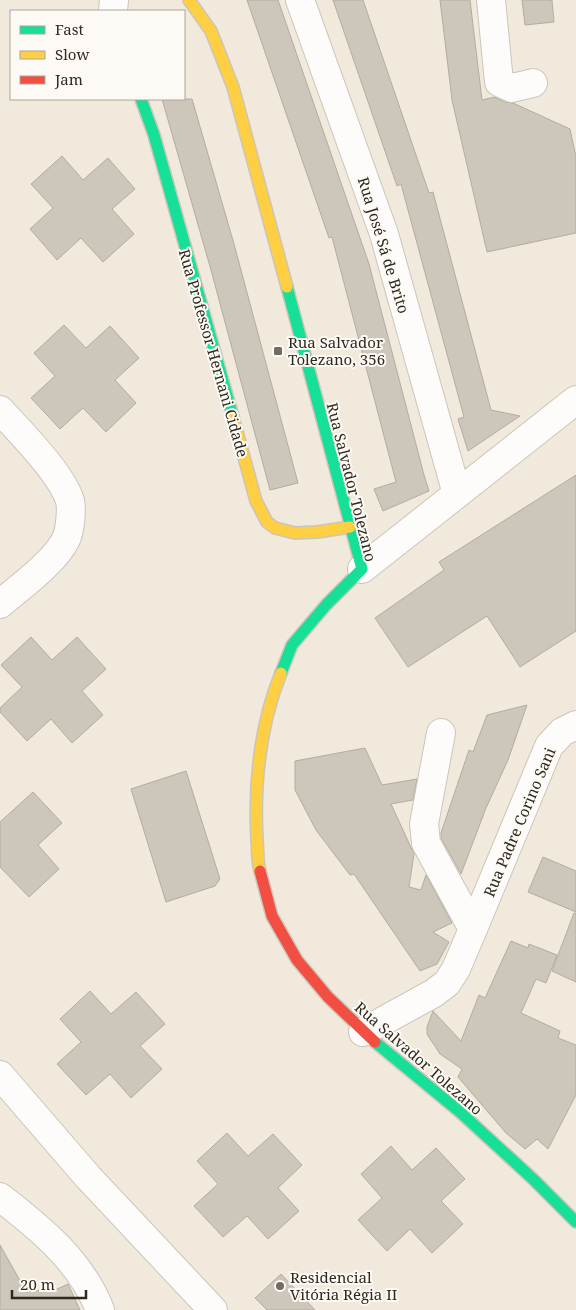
<svg xmlns="http://www.w3.org/2000/svg" width="576" height="1310" font-family="'Noto Serif',serif">
<style>
.building{fill:#cdc6bb;stroke:#b2aca1}
.lines{fill:none;stroke-linecap:round;stroke-linejoin:round}
.street-casing{stroke:#ccc5ba;stroke-width:30}
.fast-casing{stroke:#ccc5ba;stroke-width:14}
.slow-casing{stroke:#ccc5ba;stroke-width:14}
.jam-casing{stroke:#ccc5ba;stroke-width:14}
.street{stroke:#fdfcfa;stroke-width:28}
.fast{stroke:#16e098;stroke-width:11}
.slow{stroke:#ffcf43;stroke-width:11}
.jam{stroke:#f24e42;stroke-width:11}
.poi-dot{fill:#726c60;stroke:#fdfaf5;stroke-width:2}
.labels{text-anchor:middle;dominant-baseline:central;stroke-width:4;stroke-linejoin:round;paint-order:stroke}
.street-label{font-size:15px;fill:#2e281e;stroke:#fdfaf5}
.poi-label{font-size:15px;fill:#2e281e;stroke:#fdfaf5;text-anchor:start}
</style>
<rect width="100%" height="100%" fill="#f1e9db"/>
<g class="building">
<path d="M 247,0 L 278,0 L 369,264 L 424,475 L 429,491 L 383,511 L 374,489 L 396,482 L 332,237 L 329,238 Z"/>
<path d="M 333,0 L 363,0 L 429,193 L 433,192 L 491,410 L 520,416 L 468,451 L 458,419 L 464,417 L 401,184 L 397,186 Z"/>
<path d="M 440,0 L 470,0 L 482,100 L 494,97 L 505,102 L 513,103 L 570,129 L 576,157 L 576,233 L 487,252 L 452,100 Z"/>
<path d="M 522,0 L 552,0 L 554,22 L 525,25 Z"/>
<path d="M 162,99 L 192,99 L 234,244 L 298,483 L 270,490 L 211,270 Z"/>
<path d="M 62,156 L 83,180 L 108,158 L 135,189 L 112,209 L 134,234 L 103,262 L 81,238 L 57,260 L 30,229 L 53,208 L 31,184 Z"/>
<path d="M 64,325 L 86,348 L 110,326 L 139,358 L 115,380 L 136,403 L 106,432 L 83,408 L 60,429 L 31,398 L 55,376 L 34,353 Z"/>
<path d="M 576,475 L 576,631 L 520,667 L 487,616 L 408,667 L 375,618 L 444,570 L 439,562 Z"/>
<path d="M 31,637 L 52,660 L 77,637 L 106,669 L 82,691 L 103,715 L 72,743 L 51,719 L 27,741 L 0,712 L 0,708 L 22,687 L 1,665 Z"/>
<path d="M 527,705 L 508,760 L 486,808 L 461,874 L 441,838 L 441,833 L 469,750 L 473,752 L 487,715 Z"/>
<path d="M 365,748 L 382,785 L 417,779 L 413,800 L 391,804 L 414,854 L 409,887 L 421,890 L 426,875 L 452,923 L 433,932 L 449,942 L 437,964 L 420,971 L 354,874 L 350,875 L 316,830 L 295,790 L 295,761 Z"/>
<path d="M 186,771 L 220,879 L 215,886 L 166,902 L 131,789 Z"/>
<path d="M 33,792 L 62,823 L 38,845 L 59,869 L 29,897 L 0,867 L 0,822 Z"/>
<path d="M 543,857 L 576,871 L 576,912 L 528,892 Z"/>
<path d="M 574,913 L 576,913 L 576,982 L 552,971 Z"/>
<path d="M 511,941 L 528,948 L 529,944 L 557,955 L 546,983 L 536,979 L 521,1013 L 560,1031 L 558,1038 L 576,1045 L 576,1095 L 548,1149 L 537,1139 L 525,1149 L 506,1133 L 458,1077 L 462,1069 L 440,1054 L 427,1034 L 427,1027 L 433,1011 L 461,1041 L 479,995 L 485,998 Z"/>
<path d="M 90,991 L 111,1014 L 136,992 L 165,1024 L 140,1046 L 162,1069 L 131,1098 L 110,1074 L 86,1095 L 57,1064 L 81,1042 L 60,1019 Z"/>
<path d="M 227,1133 L 248,1156 L 273,1134 L 302,1165 L 278,1188 L 299,1211 L 268,1239 L 247,1216 L 223,1237 L 194,1206 L 218,1184 L 197,1161 Z"/>
<path d="M 391,1146 L 412,1170 L 436,1148 L 465,1179 L 441,1201 L 463,1224 L 432,1253 L 410,1229 L 387,1251 L 358,1220 L 382,1198 L 361,1174 Z"/>
<path d="M 0,1245 L 27,1293 L 35,1288 L 37,1291 L 51,1283 L 55,1290 L 68,1284 L 80,1310 L 0,1310 Z"/>
<path d="M 281,1274 L 315,1310 L 267,1310 L 255,1298 Z"/>
</g>
<g class="lines">
<defs>
<g id="street">
<path d="M 300,0 L 384,234 L 457,494"/>
<path d="M 491,0 L 499,82 L 512,88 L 533,83"/>
<path d="M 113,11 L 114,0"/>
<path d="M 0,410 C 20,432 62,474 70,501 C 72,510 70,531 66,539 C 56,561 19,588 0,604"/>
<path d="M 362,569 L 576,400"/>
<path d="M 441,733 L 424,824 L 426,843 L 473,929"/>
<path d="M 363,1032 L 434,993 L 447,983 L 456,969 L 473,929 L 549,746 L 562,732 L 576,725"/>
<path d="M 0,1075 L 88,1177 L 213,1310"/>
<path d="M 0,1197 C 40,1228 81,1261 100,1310"/>
</g>
<g id="fast">
<path d="M 141,99 L 154,135 L 233,417"/>
<path d="M 281,673 L 292,645 L 326,605 L 362,569 L 287,287"/>
<path d="M 375,1042 L 460,1112 L 533,1179 L 576,1222"/>
</g>
<g id="slow">
<path d="M 189,0 L 211,31 L 233,87 L 287,287"/>
<path d="M 233,417 L 256,501 L 267,522 L 275,528 L 295,533 L 317,532 L 350,527"/>
<path d="M 260,871 C 257,861 258,850 257,840 C 254,784 260,725 281,673"/>
</g>
<path id="jam" d="M 260,871 L 272,916 L 297,960 L 328,997 L 375,1042"/>
</defs>
<use href="#street" class="street-casing"/>
<use href="#fast" class="fast-casing"/>
<use href="#slow" class="slow-casing"/>
<use href="#jam" class="jam-casing"/>
<use href="#street" class="street"/>
<use href="#fast" class="fast"/>
<use href="#slow" class="slow"/>
<use href="#jam" class="jam"/>
</g>
<g class="poi-dot">
<rect x="273" y="346" width="10" height="10" rx="2.5"/>
<circle cx="280" cy="1286" r="5"/>
</g>
<g class="labels">
<g class="street-label">
<text transform="translate(384 245) rotate(73)">Rua José Sá de Brito</text>
<text transform="translate(214 353) rotate(74)">Rua Professor Hernani Cidade</text>
<text transform="translate(352 482) rotate(76)">Rua Salvador Tolezano</text>
<text transform="translate(519 822) rotate(-67)">Rua Padre Corino Sani</text>
<text transform="translate(419 1058) rotate(41)">Rua Salvador Tolezano</text>
</g>
<g class="poi-label">
<text x="288" y="342">Rua Salvador<tspan x="288" dy="17">Tolezano, 356</tspan></text>
<text x="290" y="1277">Residencial<tspan x="290" dy="17">Vitória Régia II</tspan></text>
</g>
</g>
<rect x="10" y="10" width="175" height="90" fill="#fdfaf5" stroke="#aaa69f"/>
<rect x="20" y="26" width="25" height="8" fill="#16e098" stroke="#aaa69f"/>
<text x="55" y="35" font-size="15" fill="#2e281e">Fast</text>
<rect x="20" y="51" width="25" height="8" fill="#ffcf43" stroke="#aaa69f"/>
<text x="55" y="60" font-size="15" fill="#2e281e">Slow</text>
<rect x="20" y="76" width="25" height="8" fill="#f24e42" stroke="#aaa69f"/>
<text x="55" y="85" font-size="15" fill="#2e281e">Jam</text>
<path d="M12 1290v8h74v-8" fill="none" stroke="#2e281e" stroke-width="2.5"/>
<text x="20" y="1290" font-size="15" fill="#2e281e" stroke="#fdfaf5" stroke-width="4" paint-order="stroke">20 m</text>
</svg>
